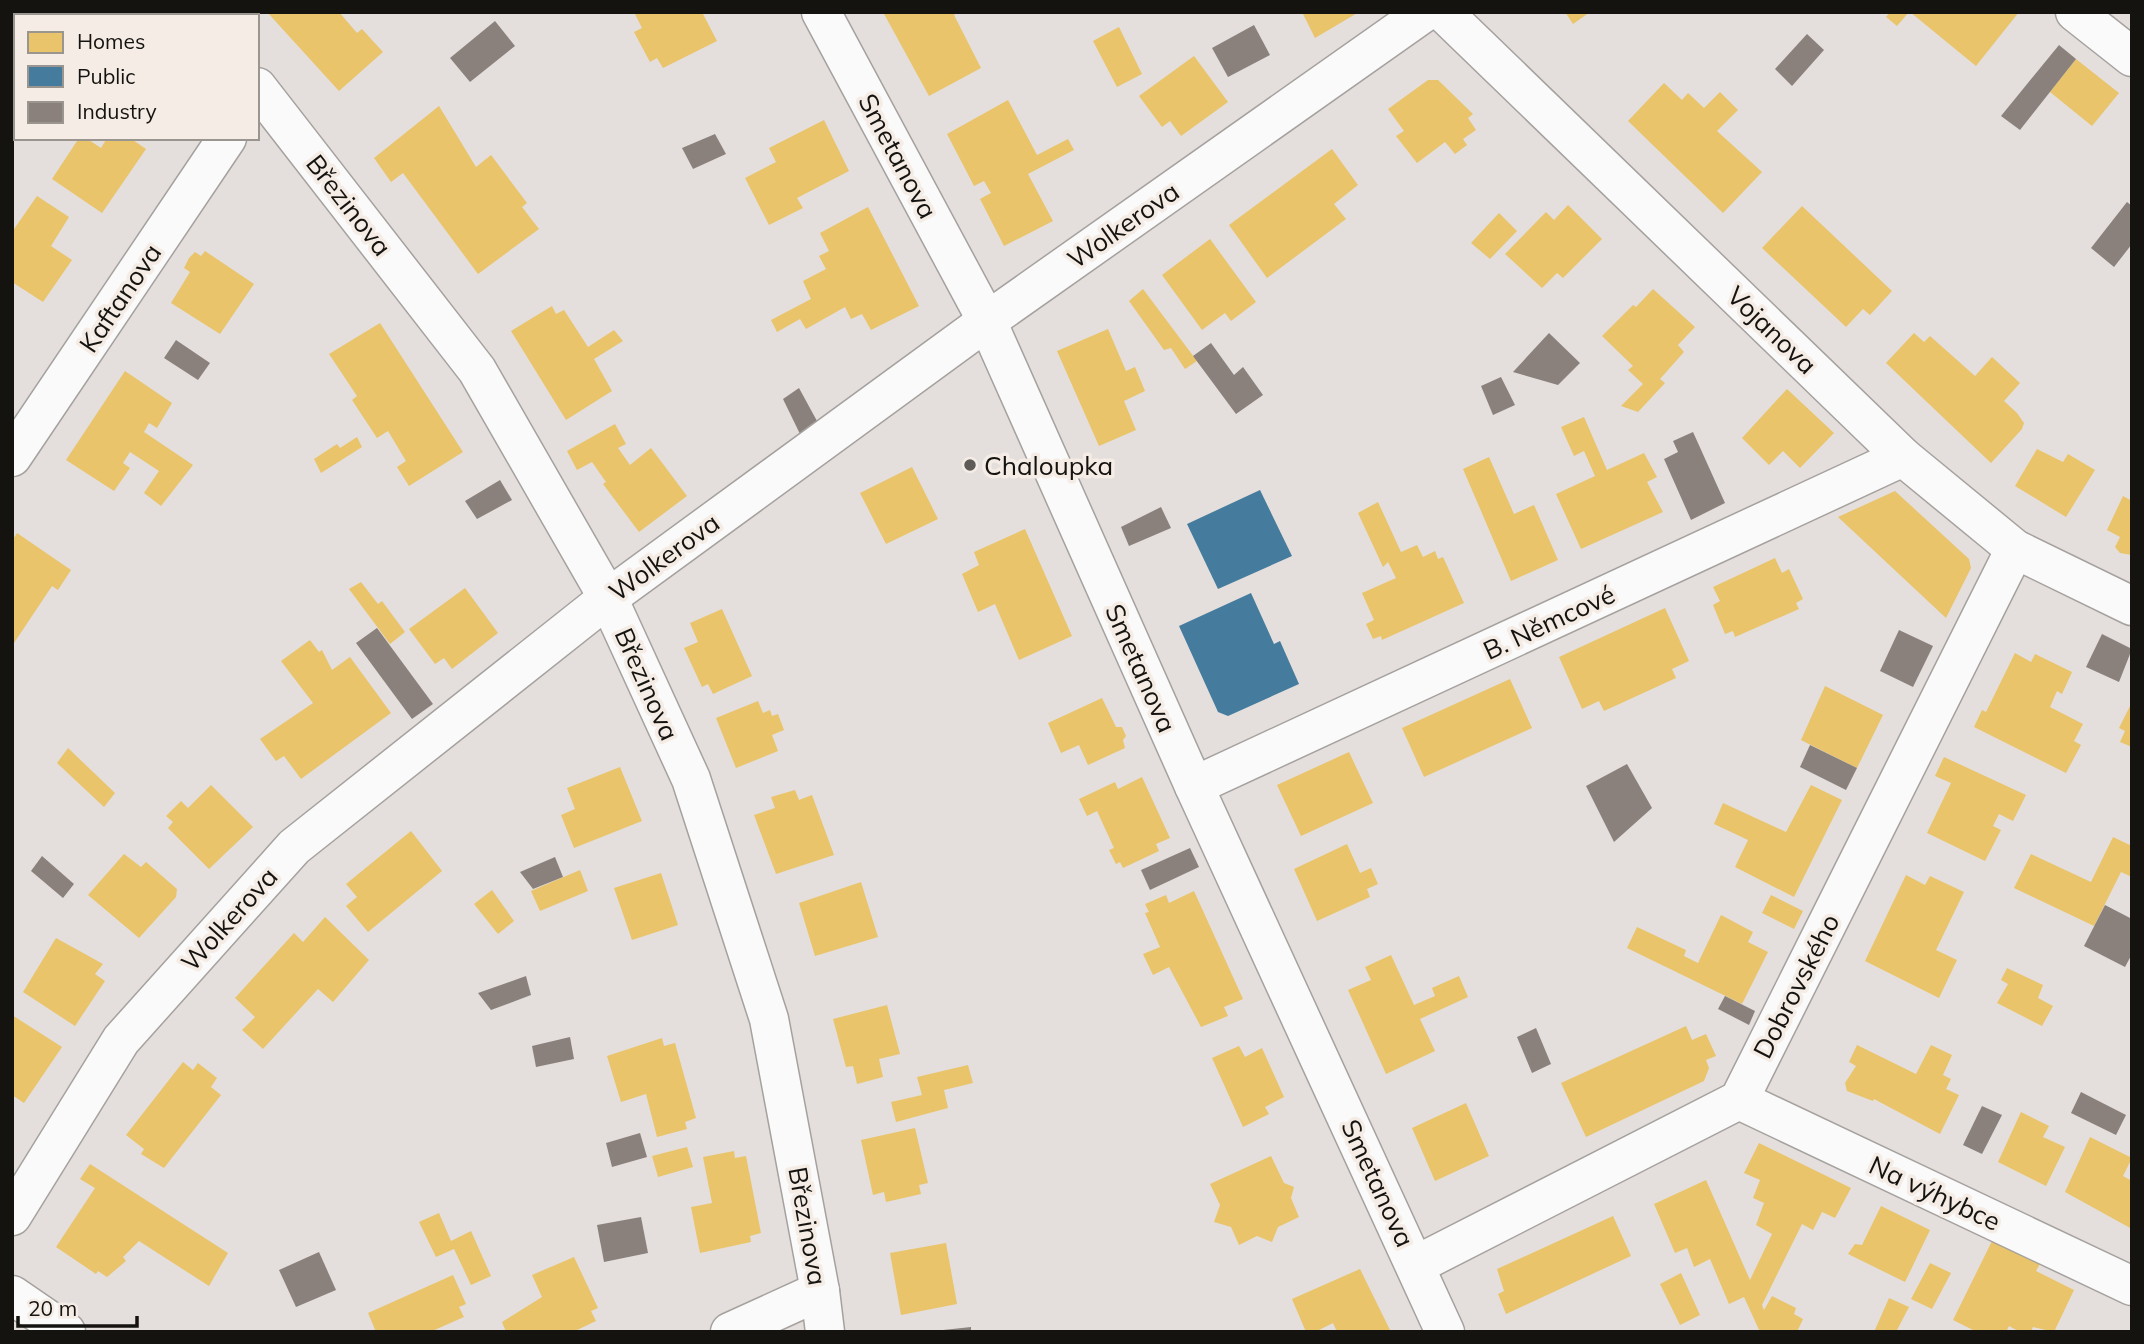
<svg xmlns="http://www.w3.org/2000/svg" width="2144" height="1344" font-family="Mulish,sans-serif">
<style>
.homes{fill:#e9c46a}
.public{fill:#457b9d}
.industry{fill:#8a817c}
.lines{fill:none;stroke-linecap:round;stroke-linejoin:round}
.street-casing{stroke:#a5a19e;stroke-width:41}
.street{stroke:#fbfafa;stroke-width:38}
.poi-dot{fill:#5d5a57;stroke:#f4ece5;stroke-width:2.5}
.labels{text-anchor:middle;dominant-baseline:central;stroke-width:7;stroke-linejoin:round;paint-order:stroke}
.street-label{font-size:26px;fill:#151310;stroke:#f4ece5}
.poi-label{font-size:26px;fill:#151310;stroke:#f4ece5;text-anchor:start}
</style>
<rect width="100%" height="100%" fill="#e4dfdc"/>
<g class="homes">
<path d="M 12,12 L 106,12 L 103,16 L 16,16 L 16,42 L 12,39 Z"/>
<path d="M 267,12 L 339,12 L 357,33 L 362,29 L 383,52 L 339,91 Z"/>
<path d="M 634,12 L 702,12 L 717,41 L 663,68 L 657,58 L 650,62 L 634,32 L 642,28 Z"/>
<path d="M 883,12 L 958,12 L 954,15 L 981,68 L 929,96 Z"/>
<path d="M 1302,12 L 1359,12 L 1315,38 Z"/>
<path d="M 1565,12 L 1590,12 L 1573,24 Z"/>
<path d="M 1890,12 L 1909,12 L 1897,26 L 1886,17 Z"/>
<path d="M 1910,12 L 2019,12 L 1976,66 Z"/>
<path d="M 1119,27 L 1142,74 L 1117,87 L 1093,41 Z"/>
<path d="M 1194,56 L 1228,102 L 1181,136 L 1170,121 L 1162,127 L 1139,96 Z"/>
<path d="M 2076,59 L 2119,93 L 2092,126 L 2050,92 Z"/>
<path d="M 1428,80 L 1438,80 L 1473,114 L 1468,118 L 1476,130 L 1463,139 L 1467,145 L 1455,154 L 1445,142 L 1417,163 L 1396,136 L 1404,131 L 1388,109 Z"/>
<path d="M 1664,83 L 1682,100 L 1688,93 L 1704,108 L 1720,92 L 1738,110 L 1717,131 L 1762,172 L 1723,213 L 1628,121 Z"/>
<path d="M 1008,100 L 1037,155 L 1068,139 L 1074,150 L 1028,174 L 1053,221 L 1004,246 L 980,199 L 991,193 L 984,181 L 974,186 L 947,134 Z"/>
<path d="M 439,106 L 476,167 L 491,155 L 527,203 L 522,207 L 539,229 L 478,274 L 403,173 L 391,182 L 374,158 Z"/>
<path d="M 824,120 L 849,171 L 797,198 L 803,208 L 769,225 L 745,178 L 776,162 L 769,148 Z"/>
<path d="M 79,138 L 86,138 L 101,148 L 107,138 L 130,138 L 146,149 L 102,213 L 52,179 Z"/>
<path d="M 1332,149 L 1358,185 L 1334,204 L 1346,219 L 1267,278 L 1229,225 Z"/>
<path d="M 37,196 L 69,217 L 51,246 L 72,260 L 43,302 L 12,282 L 12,232 Z"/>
<path d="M 1568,205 L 1602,239 L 1563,278 L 1557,273 L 1542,288 L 1505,254 L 1546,212 L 1554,220 Z"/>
<path d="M 1802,206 L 1892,291 L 1870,315 L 1863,309 L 1846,327 L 1762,248 Z"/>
<path d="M 868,207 L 919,306 L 871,330 L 862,314 L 851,319 L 845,307 L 806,329 L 800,319 L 777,332 L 771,320 L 811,299 L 803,281 L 826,269 L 819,256 L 829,251 L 820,233 Z"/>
<path d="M 1499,213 L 1517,231 L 1490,259 L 1471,243 Z"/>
<path d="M 1210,239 L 1256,302 L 1231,321 L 1225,313 L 1202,330 L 1162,275 Z"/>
<path d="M 205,251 L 254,284 L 220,334 L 171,303 L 190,272 L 184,268 L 189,258 L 195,252 L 201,256 Z"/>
<path d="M 1143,289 L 1197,361 L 1185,369 L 1171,348 L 1164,350 L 1129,301 Z"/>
<path d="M 1653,289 L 1695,327 L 1678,345 L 1684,352 L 1660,379 L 1665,383 L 1638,412 L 1621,406 L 1643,384 L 1628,370 L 1633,366 L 1602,336 L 1633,305 L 1636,307 Z"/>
<path d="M 552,306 L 556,314 L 564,310 L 588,347 L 614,330 L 623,341 L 594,359 L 612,391 L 566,420 L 511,331 Z"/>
<path d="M 380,323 L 463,452 L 409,486 L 397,467 L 406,461 L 388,431 L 377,438 L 352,400 L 357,396 L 329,354 Z"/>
<path d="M 1108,329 L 1126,371 L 1135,367 L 1145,391 L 1124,401 L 1136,430 L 1099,446 L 1057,351 Z"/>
<path d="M 1914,333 L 1924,342 L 1930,336 L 1975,376 L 1992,357 L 2020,383 L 2004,401 L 2017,413 L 2024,423 L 2022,429 L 1991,463 L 1886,363 Z"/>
<path d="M 125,371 L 172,403 L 157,428 L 149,423 L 144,432 L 193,465 L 161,506 L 144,493 L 159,471 L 130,452 L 123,463 L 130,468 L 114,491 L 66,460 Z"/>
<path d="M 1787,389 L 1834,433 L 1800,468 L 1783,451 L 1769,465 L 1742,438 Z"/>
<path d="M 1584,417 L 1607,470 L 1644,453 L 1657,477 L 1647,482 L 1663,512 L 1581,549 L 1556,494 L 1595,476 L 1584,451 L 1574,456 L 1561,427 Z"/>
<path d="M 615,424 L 626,444 L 618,448 L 630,465 L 651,448 L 687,496 L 639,532 L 603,484 L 606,482 L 592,462 L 577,470 L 567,451 Z"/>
<path d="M 357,437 L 362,447 L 321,473 L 314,459 L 337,444 L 340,448 Z"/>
<path d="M 2037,449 L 2063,462 L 2068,454 L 2095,470 L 2066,517 L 2015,486 Z"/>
<path d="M 1489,457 L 1514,514 L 1534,505 L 1558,560 L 1511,581 L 1463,469 Z"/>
<path d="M 912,467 L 938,519 L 886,544 L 860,493 Z"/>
<path d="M 1895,491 L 1969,559 L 1971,568 L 1946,618 L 1838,517 Z"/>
<path d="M 2123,496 L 2132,501 L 2132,555 L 2120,553 L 2115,547 L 2120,537 L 2107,530 Z"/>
<path d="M 1378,502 L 1401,552 L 1417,545 L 1423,557 L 1435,551 L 1438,559 L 1443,557 L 1464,603 L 1382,640 L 1381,636 L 1373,639 L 1366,624 L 1374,620 L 1362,593 L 1396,578 L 1388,562 L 1383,567 L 1358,513 Z"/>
<path d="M 1025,529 L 1072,636 L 1019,660 L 995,604 L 978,612 L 962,574 L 979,565 L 974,552 Z"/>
<path d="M 17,533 L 71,570 L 58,590 L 52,586 L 12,646 L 12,541 Z"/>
<path d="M 1775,558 L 1782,573 L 1789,569 L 1803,599 L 1796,603 L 1799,609 L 1735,637 L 1733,631 L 1725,634 L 1713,605 L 1720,601 L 1713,587 Z"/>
<path d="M 361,582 L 378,604 L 382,601 L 405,632 L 390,644 L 349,589 Z"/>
<path d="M 465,588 L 498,633 L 452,669 L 444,658 L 435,664 L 409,629 Z"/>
<path d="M 1665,608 L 1689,661 L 1672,669 L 1676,678 L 1604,711 L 1599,701 L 1582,709 L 1559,657 Z"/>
<path d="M 722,609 L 752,676 L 713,694 L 708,684 L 702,687 L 684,648 L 698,642 L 690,623 Z"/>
<path d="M 310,640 L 319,652 L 322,650 L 332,670 L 350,657 L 391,713 L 301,779 L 284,756 L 276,761 L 260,739 L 313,703 L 281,661 Z"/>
<path d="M 2015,653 L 2031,662 L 2035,654 L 2072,672 L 2062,694 L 2057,691 L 2050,707 L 2083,724 L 2074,741 L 2081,745 L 2066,773 L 1974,727 L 1982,710 L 1986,712 Z"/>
<path d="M 1510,679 L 1532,728 L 1424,777 L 1402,728 Z"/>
<path d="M 1825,686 L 1883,715 L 1857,768 L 1801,740 Z"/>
<path d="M 1102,698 L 1116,727 L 1122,727 L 1126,736 L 1123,740 L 1125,748 L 1088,765 L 1079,745 L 1061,753 L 1048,723 Z"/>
<path d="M 758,701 L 763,713 L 770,710 L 772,716 L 778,714 L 784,730 L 772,735 L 778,751 L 736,768 L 716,718 Z"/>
<path d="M 2132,702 L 2132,747 L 2120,742 L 2125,731 L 2119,728 Z"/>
<path d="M 68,748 L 115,793 L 104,807 L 57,763 Z"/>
<path d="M 1349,752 L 1373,803 L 1301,836 L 1277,785 Z"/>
<path d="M 1944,757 L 2026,795 L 2013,821 L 1999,814 L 1993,826 L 2001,830 L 1985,861 L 1927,833 L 1951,783 L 1935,776 Z"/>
<path d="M 620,767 L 642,821 L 574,848 L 561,815 L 575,809 L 567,788 Z"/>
<path d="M 1142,777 L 1170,838 L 1156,844 L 1159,851 L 1123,868 L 1120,862 L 1116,864 L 1109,850 L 1114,848 L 1097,811 L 1087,816 L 1079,799 L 1115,782 L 1118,789 Z"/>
<path d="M 211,785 L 253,827 L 209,869 L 168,828 L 173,822 L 166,816 L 181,801 L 188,808 Z"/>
<path d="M 1811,785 L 1842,800 L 1794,897 L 1735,867 L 1748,840 L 1714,824 L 1723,803 L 1786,832 Z"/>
<path d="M 795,790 L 799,800 L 812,795 L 834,855 L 776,874 L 754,815 L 775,808 L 771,797 Z"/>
<path d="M 411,831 L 442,871 L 368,932 L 346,906 L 357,897 L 346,884 Z"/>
<path d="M 2113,837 L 2132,846 L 2132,877 L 2121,872 L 2094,926 L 2014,888 L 2031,854 L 2091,882 Z"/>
<path d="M 1347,844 L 1360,873 L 1371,868 L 1378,884 L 1367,889 L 1370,897 L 1317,921 L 1294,869 Z"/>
<path d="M 124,854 L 141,867 L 146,862 L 177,889 L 176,897 L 139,938 L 88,895 Z"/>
<path d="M 580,870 L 588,891 L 540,911 L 531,891 Z"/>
<path d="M 661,873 L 678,925 L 632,940 L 614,888 Z"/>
<path d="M 1906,875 L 1925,885 L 1930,876 L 1964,892 L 1936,950 L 1957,960 L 1939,998 L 1865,961 Z"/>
<path d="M 861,882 L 878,937 L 815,956 L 799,903 Z"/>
<path d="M 492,890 L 514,921 L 498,934 L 474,904 Z"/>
<path d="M 1194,891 L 1243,999 L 1224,1007 L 1228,1016 L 1201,1027 L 1169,967 L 1153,975 L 1143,954 L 1160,947 L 1145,913 L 1149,912 L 1145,904 L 1166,895 L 1169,903 Z"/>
<path d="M 1771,895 L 1803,911 L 1794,929 L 1762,913 Z"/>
<path d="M 1721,915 L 1753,932 L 1748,942 L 1768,952 L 1742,1004 L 1627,948 L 1637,927 L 1686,950 L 1684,956 L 1698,963 Z"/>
<path d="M 325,917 L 369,960 L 333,1002 L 318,989 L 263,1049 L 242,1030 L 255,1017 L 235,998 L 294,933 L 303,942 Z"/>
<path d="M 56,938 L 103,964 L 95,974 L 105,981 L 75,1026 L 23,992 Z"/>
<path d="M 1391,955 L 1414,1005 L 1435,996 L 1432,988 L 1459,976 L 1468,997 L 1420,1019 L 1435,1051 L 1386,1074 L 1348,990 L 1371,980 L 1365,967 Z"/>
<path d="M 2007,968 L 2043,985 L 2038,998 L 2053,1006 L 2042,1026 L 1997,1003 L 2008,984 L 2001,980 Z"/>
<path d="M 887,1005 L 900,1054 L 879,1059 L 883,1077 L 857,1084 L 853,1066 L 846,1067 L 833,1019 Z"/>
<path d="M 12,1015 L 62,1047 L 24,1103 L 12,1095 Z"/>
<path d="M 1686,1026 L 1692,1040 L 1706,1034 L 1716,1056 L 1706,1060 L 1709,1068 L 1704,1081 L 1586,1137 L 1561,1083 Z"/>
<path d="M 662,1038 L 664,1046 L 675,1043 L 696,1118 L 685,1122 L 687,1129 L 657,1137 L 646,1094 L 621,1102 L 607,1056 Z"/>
<path d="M 1857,1045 L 1916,1074 L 1931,1045 L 1952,1055 L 1943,1075 L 1951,1079 L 1946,1089 L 1959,1095 L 1940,1134 L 1874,1099 L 1873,1101 L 1847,1091 L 1845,1083 L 1856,1066 L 1849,1062 Z"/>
<path d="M 1239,1046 L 1245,1057 L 1262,1048 L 1284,1097 L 1265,1107 L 1269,1114 L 1243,1127 L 1212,1058 Z"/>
<path d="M 183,1062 L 193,1070 L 198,1063 L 217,1078 L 211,1087 L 221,1095 L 164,1168 L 141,1154 L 144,1149 L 126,1135 Z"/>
<path d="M 968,1065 L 973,1083 L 944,1090 L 948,1108 L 896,1122 L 891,1102 L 922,1095 L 917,1077 Z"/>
<path d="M 1466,1103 L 1489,1156 L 1435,1181 L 1412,1128 Z"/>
<path d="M 2021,1112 L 2049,1126 L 2043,1137 L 2065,1147 L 2046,1186 L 1998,1162 Z"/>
<path d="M 915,1128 L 928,1183 L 919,1185 L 921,1194 L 886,1202 L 884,1192 L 873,1195 L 861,1140 Z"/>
<path d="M 2090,1137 L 2132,1158 L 2123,1176 L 2132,1181 L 2132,1229 L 2065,1192 Z"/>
<path d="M 1759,1143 L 1851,1188 L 1835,1218 L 1822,1212 L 1813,1230 L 1802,1224 L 1762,1305 L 1764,1310 L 1772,1296 L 1796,1308 L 1794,1314 L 1803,1319 L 1797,1332 L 1760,1332 L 1744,1297 L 1729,1304 L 1710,1259 L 1694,1267 L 1687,1248 L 1675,1253 L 1654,1204 L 1706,1180 L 1750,1280 L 1772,1234 L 1756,1225 L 1764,1203 L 1753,1198 L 1760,1180 L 1744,1173 Z"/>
<path d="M 687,1147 L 693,1167 L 658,1177 L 652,1156 Z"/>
<path d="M 734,1151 L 735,1158 L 746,1156 L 761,1233 L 750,1236 L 751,1242 L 700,1253 L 691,1207 L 712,1203 L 703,1157 Z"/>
<path d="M 1271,1156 L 1284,1183 L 1294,1187 L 1291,1198 L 1299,1217 L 1278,1227 L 1272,1242 L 1257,1236 L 1239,1245 L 1231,1227 L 1214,1222 L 1220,1205 L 1210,1184 Z"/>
<path d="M 90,1164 L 228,1253 L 209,1286 L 139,1241 L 123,1257 L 126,1261 L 107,1277 L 98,1271 L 96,1274 L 56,1247 L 95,1188 L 80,1179 Z"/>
<path d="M 1881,1206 L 1930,1230 L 1905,1282 L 1848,1254 L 1855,1244 L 1862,1245 Z"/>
<path d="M 439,1213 L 451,1241 L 471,1231 L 491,1276 L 471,1285 L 454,1249 L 436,1257 L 419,1222 Z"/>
<path d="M 1613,1216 L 1631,1256 L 1506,1314 L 1498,1294 L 1504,1291 L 1497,1269 Z"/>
<path d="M 1992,1241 L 2040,1264 L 2036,1271 L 2074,1290 L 2054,1332 L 2033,1327 L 2031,1332 L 2020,1332 L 2009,1326 L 2006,1332 L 1977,1332 L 1953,1320 Z"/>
<path d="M 946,1243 L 957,1304 L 901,1315 L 890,1253 Z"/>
<path d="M 574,1257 L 598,1308 L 591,1311 L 596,1321 L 573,1332 L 506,1332 L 502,1322 L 542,1297 L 532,1275 Z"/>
<path d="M 1930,1263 L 1951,1273 L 1932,1309 L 1911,1299 Z"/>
<path d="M 1360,1269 L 1391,1332 L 1337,1332 L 1333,1323 L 1315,1332 L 1306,1332 L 1292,1299 Z"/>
<path d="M 1681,1273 L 1700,1315 L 1680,1325 L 1660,1284 Z"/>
<path d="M 453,1275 L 466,1304 L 459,1307 L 464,1317 L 430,1332 L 376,1332 L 368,1313 Z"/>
<path d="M 1889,1298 L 1909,1307 L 1896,1332 L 1874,1332 Z"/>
</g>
<g class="public">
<path d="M 1260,490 L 1292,556 L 1218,589 L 1187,524 Z"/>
<path d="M 1251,593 L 1274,644 L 1280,641 L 1299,684 L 1228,716 L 1218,712 L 1179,626 Z"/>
</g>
<g class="industry">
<path d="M 495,21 L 515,46 L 470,82 L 450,58 Z"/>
<path d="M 1254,25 L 1270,55 L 1228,77 L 1212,48 Z"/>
<path d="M 1807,34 L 1824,50 L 1792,86 L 1775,69 Z"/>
<path d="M 2059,45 L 2076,59 L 2020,130 L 2001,116 Z"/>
<path d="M 715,134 L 726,154 L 693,169 L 682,148 Z"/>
<path d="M 2127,202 L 2132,206 L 2132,244 L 2114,267 L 2091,248 Z"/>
<path d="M 1549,333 L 1580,363 L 1558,385 L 1513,372 Z"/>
<path d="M 176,340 L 210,363 L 198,380 L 164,358 Z"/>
<path d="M 1211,343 L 1234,375 L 1243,367 L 1263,395 L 1236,414 L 1193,356 Z"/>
<path d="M 1501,377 L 1515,405 L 1493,415 L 1481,386 Z"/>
<path d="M 799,388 L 817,421 L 800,434 L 783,399 Z"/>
<path d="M 1693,432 L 1725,503 L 1691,520 L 1664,459 L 1678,452 L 1673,441 Z"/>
<path d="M 500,480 L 512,500 L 477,519 L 465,501 Z"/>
<path d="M 1161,507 L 1171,528 L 1129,546 L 1121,527 Z"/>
<path d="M 377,628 L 433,704 L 412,719 L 356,643 Z"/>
<path d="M 1899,630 L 1933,646 L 1913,687 L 1880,671 Z"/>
<path d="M 2102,634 L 2132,649 L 2119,682 L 2086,667 Z"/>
<path d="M 1810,745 L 1857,768 L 1846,790 L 1800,767 Z"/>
<path d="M 1627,764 L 1652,808 L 1614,842 L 1586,786 Z"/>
<path d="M 1190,848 L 1199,867 L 1150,890 L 1141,870 Z"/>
<path d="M 42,856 L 74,884 L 63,898 L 31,871 Z"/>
<path d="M 555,857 L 563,877 L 533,889 L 520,872 Z"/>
<path d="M 2105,905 L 2132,919 L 2132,954 L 2125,967 L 2084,946 Z"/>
<path d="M 526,976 L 531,995 L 491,1010 L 478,993 Z"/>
<path d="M 1725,996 L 1755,1011 L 1749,1025 L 1718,1009 Z"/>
<path d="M 1536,1028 L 1551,1064 L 1532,1073 L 1517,1037 Z"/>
<path d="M 570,1037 L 574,1059 L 536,1067 L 532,1046 Z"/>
<path d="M 2081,1092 L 2126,1115 L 2116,1135 L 2071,1113 Z"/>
<path d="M 1982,1106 L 2002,1115 L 1982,1154 L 1963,1145 Z"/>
<path d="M 640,1133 L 647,1157 L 612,1167 L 606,1143 Z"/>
<path d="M 641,1217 L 648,1253 L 604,1262 L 597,1225 Z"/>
<path d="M 319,1252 L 336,1290 L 296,1307 L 279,1270 Z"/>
<path d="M 971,1327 L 971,1332 L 943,1332 L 943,1330 Z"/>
</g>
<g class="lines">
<defs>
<g id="street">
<path d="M 190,12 L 193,16"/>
<path d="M 821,12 L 987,321 L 1194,786 L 1445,1332"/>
<path d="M 1443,12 L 1903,457 L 2015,549 L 2132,606"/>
<path d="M 2075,12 L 2132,57"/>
<path d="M 257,87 L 477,370 L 608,598 L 691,779 L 769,1019 L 820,1291 L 825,1332"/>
<path d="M 12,457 L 227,138"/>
<path d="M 1194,786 L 1903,457"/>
<path d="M 1739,1100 L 2132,1286"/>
<path d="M 12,1216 L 121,1040 L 294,847 L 608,598 L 987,321 L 1425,12"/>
<path d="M 1416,1265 L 1739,1100 L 2015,549"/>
<path d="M 12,1295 L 66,1332"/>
<path d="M 730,1332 L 820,1291"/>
</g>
</defs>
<use href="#street" class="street-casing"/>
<use href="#street" class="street"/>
</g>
<circle class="poi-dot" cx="970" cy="465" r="7"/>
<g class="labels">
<g class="street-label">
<text transform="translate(898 156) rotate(62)">Smetanova</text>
<text transform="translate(349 205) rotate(52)">Březinova</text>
<text transform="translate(1123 225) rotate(-35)">Wolkerova</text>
<text transform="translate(120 298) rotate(-56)">Kaftanova</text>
<text transform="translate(1772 330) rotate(44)">Vojanova</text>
<text transform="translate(664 557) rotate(-36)">Wolkerova</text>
<text transform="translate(1549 622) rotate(-25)">B. Němcové</text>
<text transform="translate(1141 668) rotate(66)">Smetanova</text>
<text transform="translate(647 684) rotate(66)">Březinova</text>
<text transform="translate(229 919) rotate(-48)">Wolkerova</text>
<text transform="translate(1796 986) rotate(-63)">Dobrovského</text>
<text transform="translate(1378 1183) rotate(65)">Smetanova</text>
<text transform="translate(1935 1193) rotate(25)">Na výhybce</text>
<text transform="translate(808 1226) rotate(80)">Březinova</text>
</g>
<g class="poi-label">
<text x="984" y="465">Chaloupka</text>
</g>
</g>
<rect width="2144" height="1344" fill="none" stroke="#151310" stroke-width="28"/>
<rect x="14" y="14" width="245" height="126" fill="#f4ece5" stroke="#9b9590" stroke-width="2"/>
<rect x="28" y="32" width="35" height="21" fill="#e9c46a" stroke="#9b9590" stroke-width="2"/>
<text x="77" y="49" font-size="21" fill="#151310">Homes</text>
<rect x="28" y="66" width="35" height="21" fill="#457b9d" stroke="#9b9590" stroke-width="2"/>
<text x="77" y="84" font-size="21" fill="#151310">Public</text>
<rect x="28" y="102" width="35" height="21" fill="#8a817c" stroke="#9b9590" stroke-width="2"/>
<text x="77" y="119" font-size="21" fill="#151310">Industry</text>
<path d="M18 1316v10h119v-10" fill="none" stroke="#151310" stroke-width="3.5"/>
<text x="28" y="1316" font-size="21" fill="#151310" stroke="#f4ece5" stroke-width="5" paint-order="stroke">20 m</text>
</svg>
